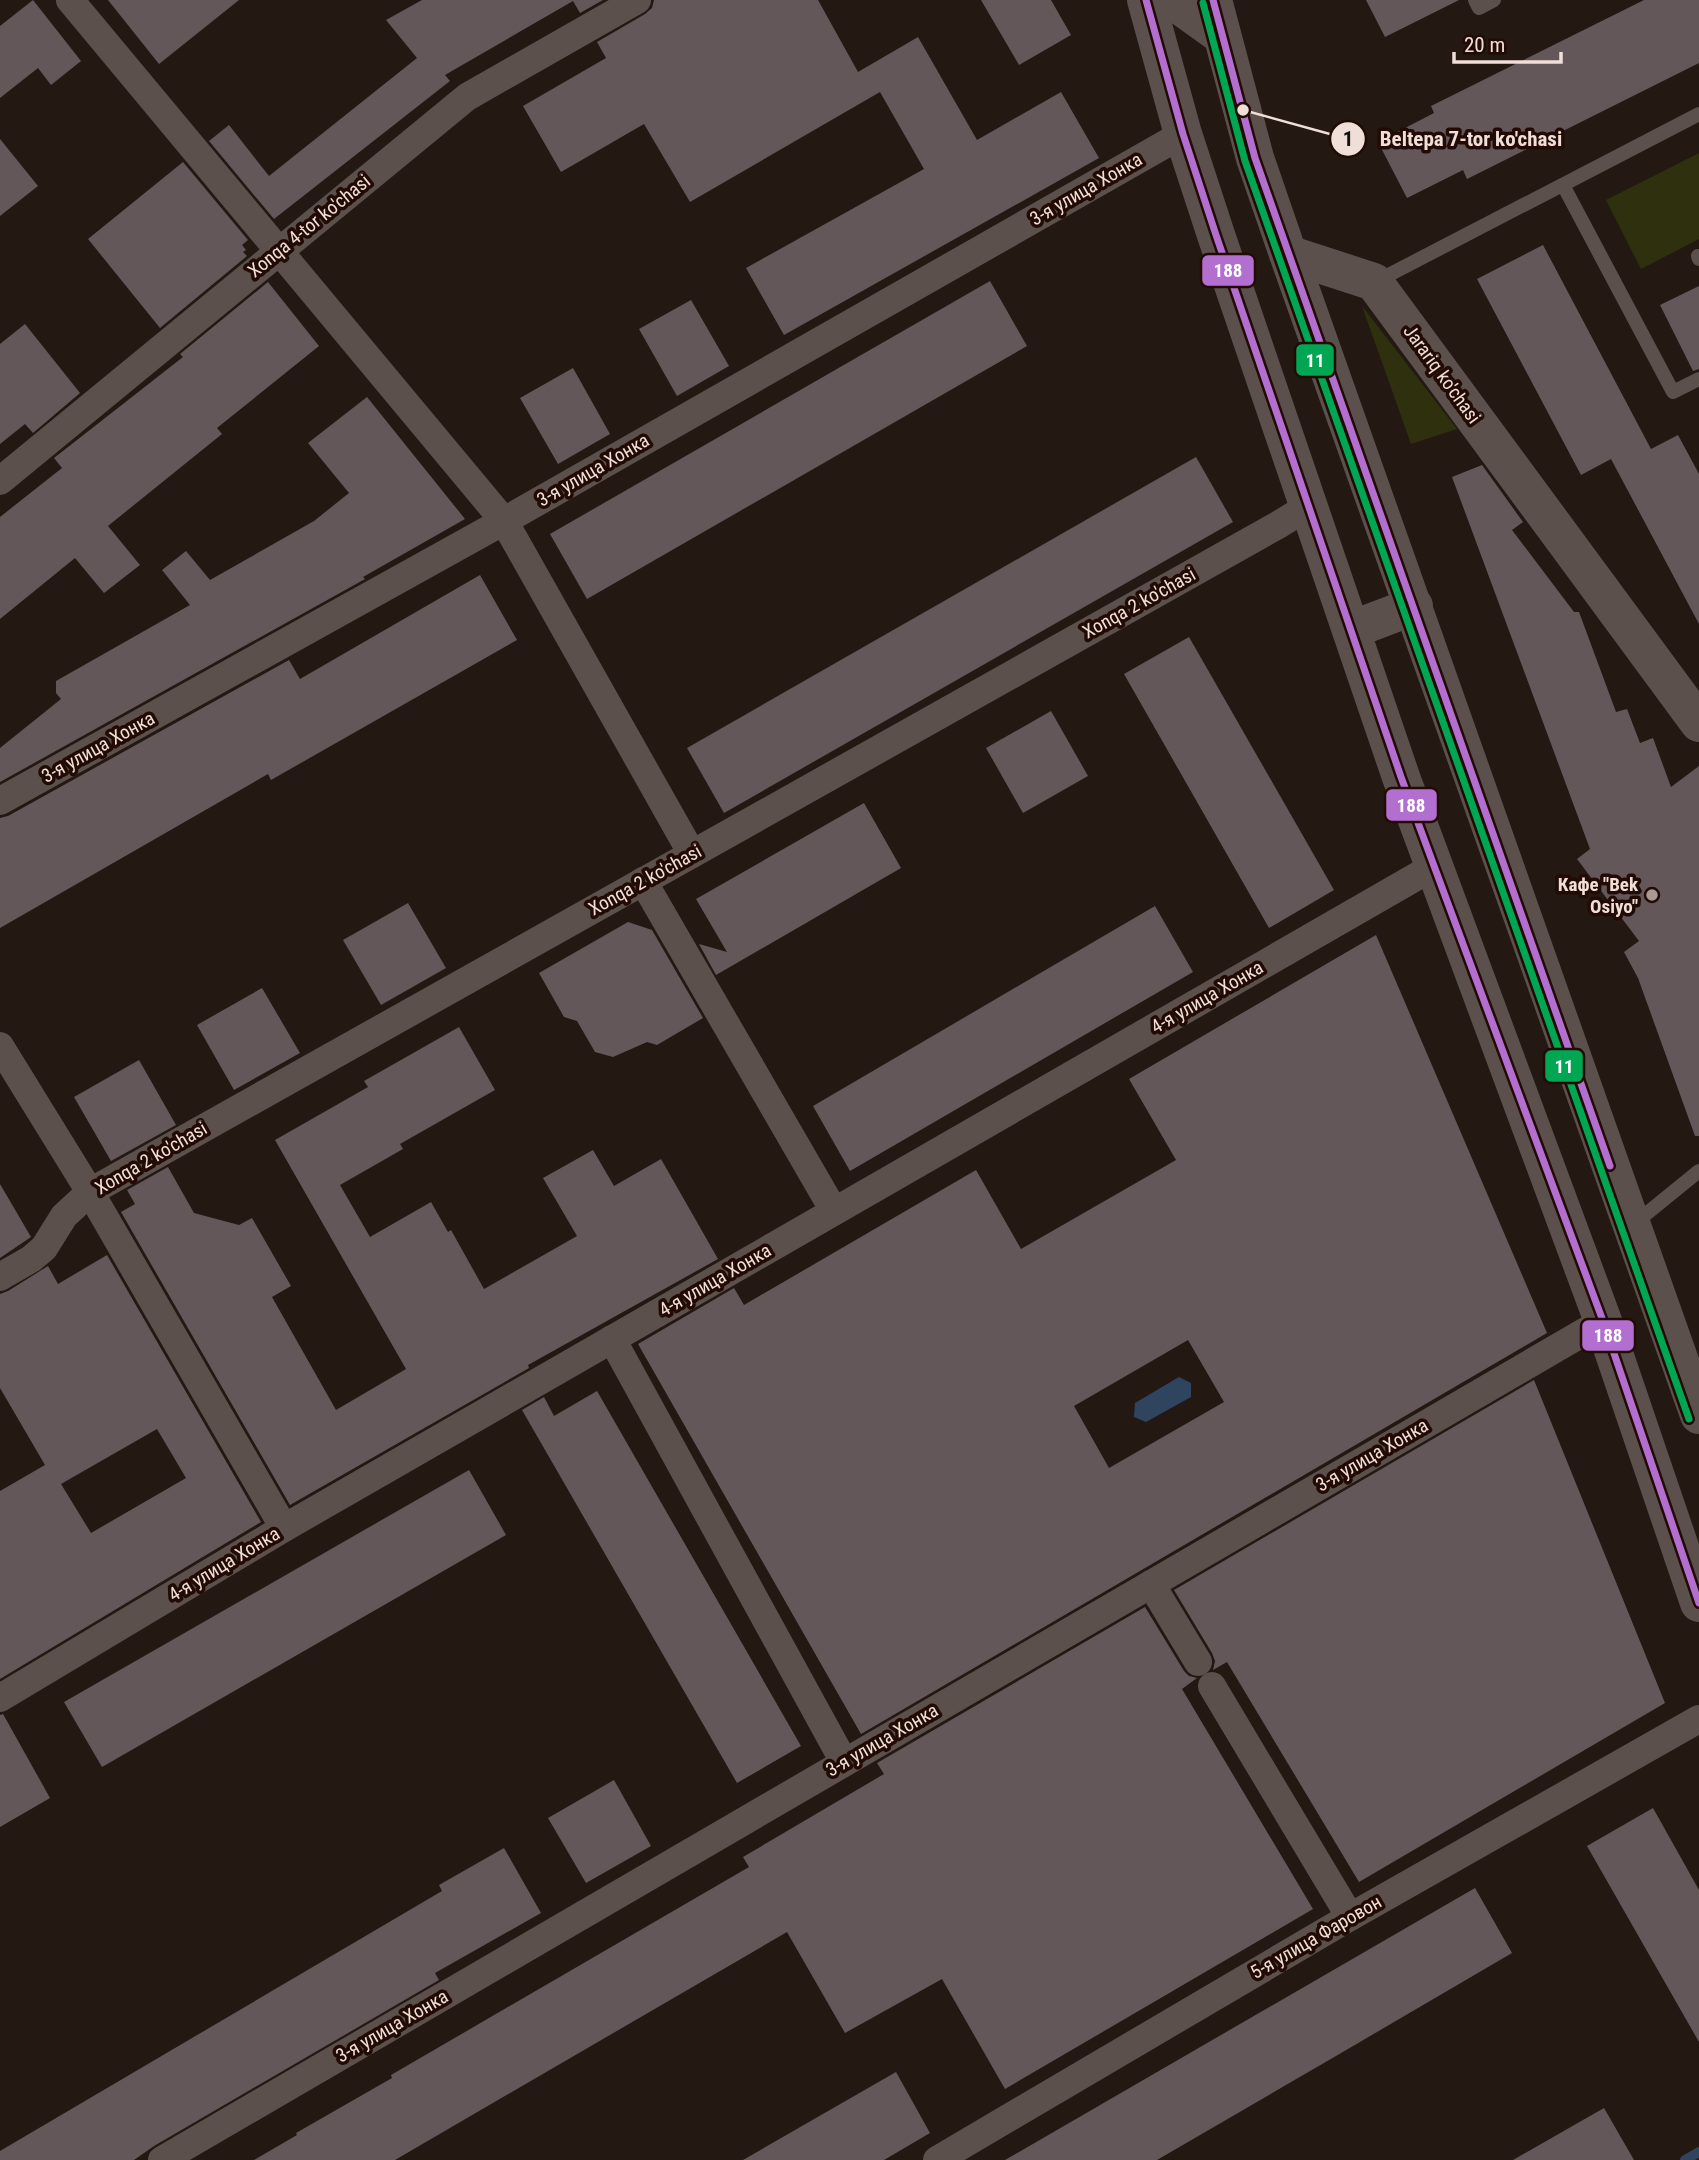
<svg xmlns="http://www.w3.org/2000/svg" width="1699" height="2160" font-family="'Roboto Condensed',sans-serif">
<style>
.green{fill:#2e300e}
.water{fill:#2f445f}
.lines{fill:none;stroke-linecap:round;stroke-linejoin:round}
.stream{stroke:#2f445f;stroke-width:10}
.building{fill:#64575a;fill-rule:evenodd}
.lane{stroke:#5b504c;stroke-width:14}
.street{stroke:#5b504c;stroke-width:28}
.secondary{stroke:#5b504c;stroke-width:38}
.bus-1-casing{stroke:#220b04;stroke-width:12}
.bus-2-casing{stroke:#220b04;stroke-width:12}
.bus-1{stroke:#b36fd0;stroke-width:7}
.bus-2{stroke:#00a651;stroke-width:7}
.poi-dot{fill:#a99993;stroke:#220b04;stroke-width:2.5}
.labels{text-anchor:middle;dominant-baseline:central;stroke-width:7;stroke-linejoin:round;paint-order:stroke}
.street-label{font-size:19px;fill:#f0ded8;stroke:#220b04}
.poi-label{font-size:19px;font-weight:bold;fill:#f0ded8;stroke:#220b04;text-anchor:end}
.leader{fill:none;stroke:#f0ded8;stroke-width:2.5}
.callout-dot{fill:#f0ded8;stroke:#220b04;stroke-width:2.5}
.mark-label{font-size:21px;text-anchor:middle;font-weight:bold;fill:#111}
.callout-label{font-size:21px;text-anchor:middle;font-weight:bold;fill:#f0ded8;stroke:#220b04;stroke-width:7;stroke-linejoin:round;paint-order:stroke}
.line-badge{stroke:#220b04;stroke-width:2.5}
.badge-label{font-size:19px;text-anchor:middle;font-weight:bold;fill:#fff}
</style>
<rect width="100%" height="100%" fill="#241813"/>
<g class="green">
<path d="M 1699,153 L 1699,239 L 1641,269 L 1606,200 Z"/>
<path d="M 1362,306 L 1457,429 L 1411,444 Z"/>
</g>
<path class="water" d="M 1179,1377 L 1191,1383 L 1191,1397 L 1146,1422 L 1134,1417 L 1135,1403 Z"/>
<g class="lines">
<path class="stream" d="M 1685,2160 L 1699,2152"/>
</g>
<g class="building">
<path d="M 33,0 L 81,61 L 51,85 L 38,68 L 0,98 L 0,26 Z"/>
<path d="M 108,0 L 239,0 L 159,64 Z"/>
<path d="M 422,0 L 603,0 L 580,13 L 573,1 L 445,75 L 450,81 L 274,219 L 209,141 L 229,125 L 269,176 L 417,58 L 386,20 Z"/>
<path d="M 654,0 L 818,0 L 858,72 L 918,37 L 977,140 L 1061,92 L 1099,158 L 784,335 L 746,268 L 924,169 L 880,92 L 690,202 L 644,124 L 561,172 L 523,106 L 606,58 L 597,42 L 645,14 L 652,8 Z"/>
<path d="M 981,0 L 1051,0 L 1071,35 L 1019,65 Z"/>
<path d="M 1366,0 L 1459,0 L 1385,37 Z"/>
<path d="M 1644,0 L 1699,0 L 1699,63 L 1467,179 L 1463,170 L 1407,198 L 1378,142 L 1434,113 L 1431,106 Z"/>
<path d="M 0,139 L 38,186 L 0,216 Z"/>
<path d="M 183,162 L 248,240 L 242,245 L 246,250 L 243,252 L 247,256 L 160,328 L 88,239 Z"/>
<path d="M 1543,245 L 1651,449 L 1678,435 L 1699,474 L 1699,624 L 1611,459 L 1581,475 L 1477,279 Z"/>
<path d="M 990,281 L 1027,346 L 587,599 L 550,534 Z"/>
<path d="M 268,282 L 319,346 L 217,428 L 222,434 L 108,526 L 140,565 L 104,593 L 75,558 L 0,619 L 0,517 L 62,468 L 54,458 L 183,357 L 180,354 Z"/>
<path d="M 1699,286 L 1699,369 L 1693,371 L 1660,305 Z"/>
<path d="M 691,300 L 729,366 L 677,396 L 639,329 Z"/>
<path d="M 25,324 L 80,393 L 33,433 L 25,424 L 0,444 L 0,344 Z"/>
<path d="M 573,368 L 610,434 L 558,464 L 520,398 Z"/>
<path d="M 367,397 L 465,519 L 363,577 L 365,579 L 0,782 L 0,748 L 61,699 L 56,693 L 56,681 L 190,605 L 162,570 L 186,551 L 210,580 L 314,521 L 349,493 L 308,443 Z"/>
<path d="M 1196,457 L 1233,522 L 724,813 L 687,748 Z"/>
<path d="M 1482,465 L 1523,522 L 1512,530 L 1574,612 L 1579,612 L 1616,712 L 1627,709 L 1640,743 L 1653,738 L 1671,787 L 1699,766 L 1699,1136 L 1695,1136 L 1638,978 L 1624,952 L 1639,941 L 1577,859 L 1590,849 L 1452,477 Z"/>
<path d="M 480,575 L 517,640 L 271,780 L 268,774 L 0,928 L 0,818 L 8,816 L 289,660 L 300,679 Z"/>
<path d="M 1189,637 L 1334,890 L 1269,928 L 1124,674 Z"/>
<path d="M 1051,711 L 1088,776 L 1023,813 L 986,748 Z"/>
<path d="M 864,803 L 901,868 L 716,975 L 699,944 L 727,952 L 696,899 Z"/>
<path d="M 408,903 L 446,968 L 381,1005 L 343,940 Z"/>
<path d="M 1155,906 L 1193,972 L 850,1171 L 813,1106 Z"/>
<path d="M 628,922 L 652,930 L 703,1018 L 657,1045 L 647,1042 L 613,1057 L 595,1052 L 577,1021 L 564,1017 L 539,973 Z"/>
<path d="M 1376,935 L 1547,1333 L 861,1734 L 638,1344 L 734,1288 L 744,1305 L 976,1170 L 1021,1249 L 1176,1160 L 1129,1079 ZM 1188,1340 L 1224,1402 L 1109,1468 L 1074,1406 Z"/>
<path d="M 262,988 L 300,1053 L 234,1090 L 197,1025 Z"/>
<path d="M 459,1027 L 495,1090 L 400,1144 L 403,1149 L 340,1185 L 370,1237 L 431,1202 L 448,1232 L 451,1230 L 484,1289 L 577,1236 L 543,1178 L 593,1150 L 614,1186 L 661,1159 L 718,1259 L 528,1365 L 529,1368 L 290,1505 L 121,1212 L 135,1204 L 127,1190 L 168,1167 L 194,1213 L 239,1225 L 252,1218 L 291,1286 L 272,1297 L 336,1410 L 406,1369 L 275,1140 L 368,1087 L 364,1081 Z"/>
<path d="M 139,1060 L 176,1125 L 111,1161 L 74,1097 Z"/>
<path d="M 0,1184 L 31,1237 L 0,1258 Z"/>
<path d="M 107,1255 L 261,1522 L 0,1679 L 0,1491 L 45,1465 L 0,1388 L 0,1294 L 8,1291 L 48,1266 L 58,1284 ZM 157,1429 L 186,1478 L 91,1533 L 61,1484 Z"/>
<path d="M 1534,1380 L 1665,1703 L 1359,1882 L 1227,1662 L 1213,1670 L 1215,1661 L 1212,1653 L 1174,1590 Z"/>
<path d="M 597,1391 L 801,1746 L 737,1783 L 522,1410 L 544,1397 L 554,1416 Z"/>
<path d="M 469,1470 L 506,1535 L 102,1767 L 64,1702 Z"/>
<path d="M 1145,1607 L 1184,1671 L 1189,1676 L 1197,1678 L 1182,1689 L 1313,1909 L 1005,2089 L 942,1979 L 845,2033 L 787,1932 L 395,2160 L 254,2160 L 297,2135 L 296,2133 L 392,2078 L 391,2075 L 749,1867 L 743,1857 L 884,1774 L 877,1763 Z"/>
<path d="M 3,1714 L 50,1798 L 0,1827 L 0,1715 Z"/>
<path d="M 614,1780 L 651,1846 L 586,1883 L 548,1818 Z"/>
<path d="M 1653,1808 L 1699,1890 L 1699,2042 L 1587,1846 Z"/>
<path d="M 504,1848 L 541,1913 L 435,1973 L 439,1980 L 154,2146 L 134,2160 L 0,2160 L 0,2151 L 442,1891 L 439,1885 Z"/>
<path d="M 1475,1888 L 1512,1953 L 1336,2056 L 1157,2160 L 1005,2160 Z"/>
<path d="M 896,2072 L 930,2133 L 884,2160 L 743,2160 Z"/>
<path d="M 1604,2108 L 1634,2160 L 1513,2160 Z"/>
</g>
<g class="lines">
<g class="lane">
<path d="M 1475,0 L 1479,8 L 1494,0"/>
<path d="M 1563,185 L 1673,392 L 1699,379"/>
<path d="M 1698,256 L 1699,259"/>
<path d="M 1377,281 L 1699,114"/>
<path d="M 1635,1223 L 1699,1171"/>
</g>
<g class="street">
<path d="M 70,0 L 504,521 L 692,854"/>
<path d="M 0,481 L 467,97 L 637,0"/>
<path d="M 0,801 L 504,521 L 1183,134"/>
<path d="M 643,881 L 834,1211"/>
<path d="M 0,1046 L 90,1192 L 284,1528"/>
<path d="M 0,1277 L 31,1259 L 44,1248 L 64,1216 L 90,1192 L 1278,525 L 1309,506"/>
<path d="M 612,1339 L 844,1762"/>
<path d="M 1151,1584 L 1198,1662"/>
<path d="M 1212,1686 L 1350,1917"/>
<path d="M 0,1698 L 284,1528 L 1433,867"/>
<path d="M 162,2160 L 1603,1321"/>
<path d="M 937,2160 L 1350,1917 L 1699,1719"/>
</g>
<g class="secondary">
<path d="M 1146,0 L 1183,134 L 1216,235 L 1401,777 L 1603,1321 L 1699,1603"/>
<path d="M 1172,0 L 1221,35"/>
<path d="M 1213,0 L 1255,158 L 1288,254 L 1699,1415"/>
<path d="M 1288,254 L 1374,282 L 1699,723"/>
<path d="M 1351,630 L 1414,606"/>
</g>
<defs>
<g id="bus-1">
<path d="M 1146,0 L 1183,134 L 1216,235 L 1401,777 L 1603,1321 L 1699,1603"/>
<path d="M 1213,0 L 1255,158 L 1610,1166"/>
</g>
<path id="bus-2" d="M 1203,3 L 1245,161 L 1689,1419"/>
</defs>
<use href="#bus-1" class="bus-1-casing"/>
<use href="#bus-2" class="bus-2-casing"/>
<use href="#bus-1" class="bus-1"/>
<use href="#bus-2" class="bus-2"/>
</g>
<circle class="poi-dot" cx="1652" cy="895" r="7"/>
<g class="labels">
<g class="street-label">
<text transform="translate(1086 189) rotate(-30)">3-я улица Хонка</text>
<text transform="translate(309 226) rotate(-39)">Xonqa 4-tor ko'chasi</text>
<text transform="translate(1442 374) rotate(54)">Jarariq ko'chasi</text>
<text transform="translate(593 470) rotate(-30)">3-я улица Хонка</text>
<text transform="translate(1139 603) rotate(-29)">Xonqa 2 ko'chasi</text>
<text transform="translate(98 747) rotate(-29)">3-я улица Хонка</text>
<text transform="translate(645 880) rotate(-29)">Xonqa 2 ko'chasi</text>
<text transform="translate(1207 997) rotate(-30)">4-я улица Хонка</text>
<text transform="translate(151 1158) rotate(-30)">Xonqa 2 ko'chasi</text>
<text transform="translate(715 1280) rotate(-30)">4-я улица Хонка</text>
<text transform="translate(1372 1455) rotate(-30)">3-я улица Хонка</text>
<text transform="translate(224 1564) rotate(-31)">4-я улица Хонка</text>
<text transform="translate(882 1740) rotate(-30)">3-я улица Хонка</text>
<text transform="translate(1316 1937) rotate(-30)">5-я улица Фаровон</text>
<text transform="translate(392 2026) rotate(-30)">3-я улица Хонка</text>
</g>
<g class="poi-label">
<text x="1638" y="884">Кафе "Bek<tspan x="1638" dy="22">Osiyo"</tspan></text>
</g>
</g>
<path class="leader" d="M1243 110L1348 139"/>
<g class="callout-dot">
<circle cx="1243" cy="110" r="7"/>
<circle cx="1348" cy="139" r="18"/>
</g>
<g class="mark-label">
<text x="1348" y="146">1</text>
</g>
<g class="callout-label">
<text x="1471" y="146">Beltepa 7-tor ko'chasi</text>
</g>
<g class="line-badge">
<rect x="1201" y="254" width="54" height="33" rx="7" fill="#b36fd0"/>
<rect x="1295" y="343" width="40" height="34" rx="7" fill="#00a651"/>
<rect x="1385" y="788" width="53" height="34" rx="7" fill="#b36fd0"/>
<rect x="1544" y="1049" width="40" height="34" rx="7" fill="#00a651"/>
<rect x="1581" y="1319" width="54" height="33" rx="7" fill="#b36fd0"/>
</g>
<g class="badge-label">
<text x="1228" y="277">188</text>
<text x="1315" y="367">11</text>
<text x="1411" y="812">188</text>
<text x="1564" y="1073">11</text>
<text x="1608" y="1342">188</text>
</g>
<path d="M1454 52v10h107v-10" fill="none" stroke="#f0ded8" stroke-width="3.5"/>
<text x="1464" y="52" font-size="21" fill="#f0ded8" stroke="#220b04" stroke-width="5" paint-order="stroke">20 m</text>
</svg>
